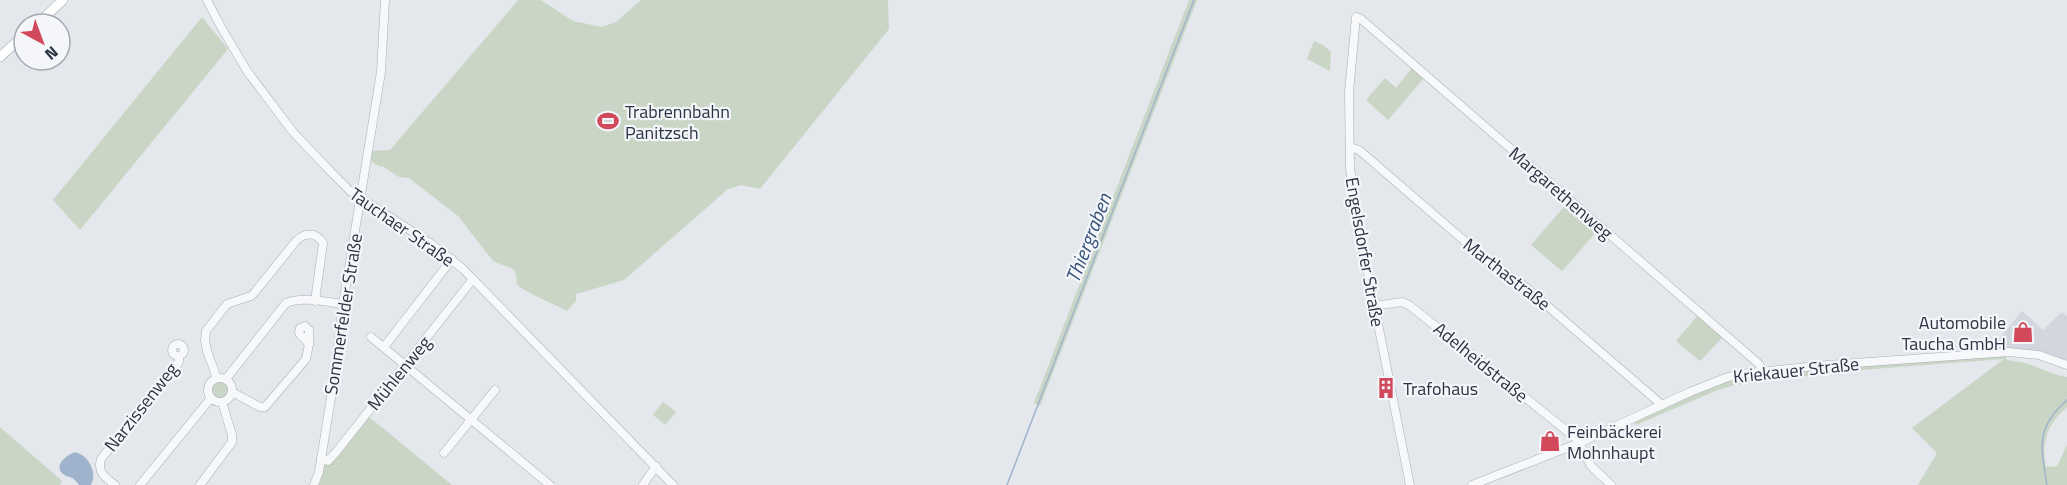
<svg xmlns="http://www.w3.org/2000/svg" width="2067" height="485" font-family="'Titillium Web',sans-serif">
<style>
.built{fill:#d2d6de}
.green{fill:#c9d6c5}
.water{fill:#9fb4cc}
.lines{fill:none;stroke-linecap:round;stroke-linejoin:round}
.stream{stroke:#9fb4cc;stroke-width:1.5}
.minor-casing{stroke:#a9aeb7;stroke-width:9}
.major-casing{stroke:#a3abb8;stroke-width:10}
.minor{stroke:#f7f8fa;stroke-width:8}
.major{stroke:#fff;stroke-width:9}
.labels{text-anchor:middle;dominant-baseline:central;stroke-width:4.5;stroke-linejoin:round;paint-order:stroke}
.poi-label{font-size:18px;fill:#2b3445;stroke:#f4f6f9;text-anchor:start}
.street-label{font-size:18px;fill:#2b3445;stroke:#f4f6f9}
.water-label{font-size:20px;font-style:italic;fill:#34527a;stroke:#f4f6f9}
</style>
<rect width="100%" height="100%" fill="#e4e7ec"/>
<path class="built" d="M 2022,311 L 2043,330 L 2062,312 L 2067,316 L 2067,363 L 2026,350 L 1989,351 Z"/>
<g class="green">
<path d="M 518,0 L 541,0 L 573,21 L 602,27 L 616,22 L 641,0 L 888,0 L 889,29 L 760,189 L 741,185 L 728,189 L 624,280 L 576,294 L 576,301 L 567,311 C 550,302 533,296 517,285 L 516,274 L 513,269 L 493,261 L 458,216 L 409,178 L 399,177 L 382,166 L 381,167 L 370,161 L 371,151 L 390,150 Z"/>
<path d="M 1189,0 L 1197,0 L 1040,406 L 1034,403 Z"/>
<path d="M 202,17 L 228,49 L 80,230 L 53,200 Z"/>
<path d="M 1314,41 L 1323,45 L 1331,52 L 1330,71 L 1307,59 Z"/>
<path d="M 1412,68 L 1424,78 L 1388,120 L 1366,100 L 1385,78 L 1396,88 Z"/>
<path d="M 1568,202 L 1599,229 L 1562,271 L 1531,245 Z"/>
<path d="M 1698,315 L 1723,337 L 1700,361 L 1676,341 Z"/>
<path d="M 2006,354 L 2006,359 C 2011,362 2018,361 2025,363 C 2040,367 2052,375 2067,377 L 2067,407 C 2047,424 2041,442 2046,467 L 2057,466 L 2067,445 L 2067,485 L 1918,485 L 1937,453 L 1912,428 L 2004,359 L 1847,371 L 1735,385 L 1718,390 L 1636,425 L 1634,420 L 1710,386 L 1745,375 Z"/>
<circle cx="220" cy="390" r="9"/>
<path d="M 663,402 L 676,412 L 665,425 L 653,415 Z"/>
<path d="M 368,416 L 452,485 L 317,485 L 323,467 L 330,462 Z"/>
<path d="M 0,427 L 62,481 L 60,485 L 0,485 Z"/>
</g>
<path class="water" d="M 75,452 C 88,455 98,472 91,485 L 79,485 C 71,474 70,479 63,474 C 53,465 67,455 75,452 Z"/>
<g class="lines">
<g class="stream">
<path d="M 1007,485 L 1194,0"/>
<path d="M 2047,485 C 2041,447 2035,428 2067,400"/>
</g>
<defs>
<g id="minor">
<path d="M 207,0 L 221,27 L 247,71 L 293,132 L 331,172 L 350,191 L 430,243 L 463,269 L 673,485"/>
<path d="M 1350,147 L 1359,150 L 1504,275 L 1522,284 L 1662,405"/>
<path d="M 1374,306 L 1402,302 L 1409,305 L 1577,439 L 1591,466 L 1611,485"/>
<path d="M 305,326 L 309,330 L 309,344 L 299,333 L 300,328 Z"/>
<path d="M 371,337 L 550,485"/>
<circle cx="178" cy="350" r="6"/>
<path d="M 384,347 L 452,259"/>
<circle cx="220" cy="390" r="12"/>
<path d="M 217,378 L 207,351 L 205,340 L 206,331 L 227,304 L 251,296 L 255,292 L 296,241 C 305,232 316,232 323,243 L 315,301"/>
<path d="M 226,379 L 286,303 C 302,296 326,302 343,304"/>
<path d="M 232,392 L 260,407 L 265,407 L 306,359 L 309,344"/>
<path d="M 444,453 L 495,390"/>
<path d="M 321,459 L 328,461 L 337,451 L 473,279"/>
<path d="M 115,485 C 105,477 97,473 101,459 L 179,362 L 179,356"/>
<path d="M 140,485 L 211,398"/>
<path d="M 200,485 L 232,442 L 232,435 L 222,402"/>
<path d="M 314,485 L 319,472 L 334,379 L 343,304 L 381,72 L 385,0"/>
<path d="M 643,485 L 656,466"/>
<path d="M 1410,485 L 1357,218 L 1350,168 L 1349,92 L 1356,17 L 1361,19 L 1759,364 L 1763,371"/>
<path d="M 1472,485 L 1579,443 L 1690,392 L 1728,377 L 1749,373 L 1827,365 L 2009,352 L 2039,355 L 2067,365"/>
</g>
<g id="major">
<path d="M 37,24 L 63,0"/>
<path d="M 0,57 L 24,35"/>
</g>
</defs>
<use href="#minor" class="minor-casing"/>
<use href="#major" class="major-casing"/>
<use href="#minor" class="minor"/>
<use href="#major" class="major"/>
</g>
<defs>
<symbol id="stadium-bare" viewBox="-9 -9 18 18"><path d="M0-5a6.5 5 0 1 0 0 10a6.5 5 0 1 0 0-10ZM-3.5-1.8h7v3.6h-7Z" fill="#d1495b" stroke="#f4f6f9" stroke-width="2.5" paint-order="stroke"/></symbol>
<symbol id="shop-bare" viewBox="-9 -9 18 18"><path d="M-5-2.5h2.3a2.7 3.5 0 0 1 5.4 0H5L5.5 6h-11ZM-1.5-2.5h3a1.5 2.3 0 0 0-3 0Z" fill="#d1495b" stroke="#f4f6f9" stroke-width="2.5" paint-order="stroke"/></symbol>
<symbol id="building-bare" viewBox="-9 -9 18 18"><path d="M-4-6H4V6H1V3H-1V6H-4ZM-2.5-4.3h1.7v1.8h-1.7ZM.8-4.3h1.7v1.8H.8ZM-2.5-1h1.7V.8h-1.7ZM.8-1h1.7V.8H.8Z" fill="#d1495b" stroke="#f4f6f9" stroke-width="2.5" paint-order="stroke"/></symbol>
</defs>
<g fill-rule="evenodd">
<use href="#stadium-bare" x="593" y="106" width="30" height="30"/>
<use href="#shop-bare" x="2008" y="317" width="30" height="30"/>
<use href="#building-bare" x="1371" y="373" width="30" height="30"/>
<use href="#shop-bare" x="1535" y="426" width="30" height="30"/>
</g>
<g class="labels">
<g class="poi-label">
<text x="625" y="111">Trabrennbahn<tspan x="625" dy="21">Panitzsch</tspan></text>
<text x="2006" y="322" text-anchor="end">Automobile<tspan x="2006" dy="21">Taucha GmbH</tspan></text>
<text x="1403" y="388">Trafohaus</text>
<text x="1567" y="431">Feinbäckerei<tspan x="1567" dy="21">Mohnhaupt</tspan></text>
</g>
<g class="street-label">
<text transform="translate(1561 193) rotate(41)">Margarethenweg</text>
<text transform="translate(402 227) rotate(35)">Tauchaer Straße</text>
<text transform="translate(1365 252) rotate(80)">Engelsdorfer Straße</text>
<text transform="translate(1507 274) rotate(38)">Marthastraße</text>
<text transform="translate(343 314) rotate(-81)">Sommerfelder Straße</text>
<text transform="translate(1481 362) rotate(39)">Adelheidstraße</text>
<text transform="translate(1796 370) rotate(-6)">Kriekauer Straße</text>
<text transform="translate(399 373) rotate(-51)">Mühlenweg</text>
<text transform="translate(141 407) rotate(-52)">Narzissenweg</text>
</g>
<g class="water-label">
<text transform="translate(1088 238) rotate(-69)">Thiergraben</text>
</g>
</g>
<g transform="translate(42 42) rotate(139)"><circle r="28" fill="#f4f6f9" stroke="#a4a8b1" stroke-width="1.5"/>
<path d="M0-4.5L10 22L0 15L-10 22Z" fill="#d1495b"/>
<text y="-9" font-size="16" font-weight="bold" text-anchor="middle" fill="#2b3445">N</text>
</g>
</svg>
